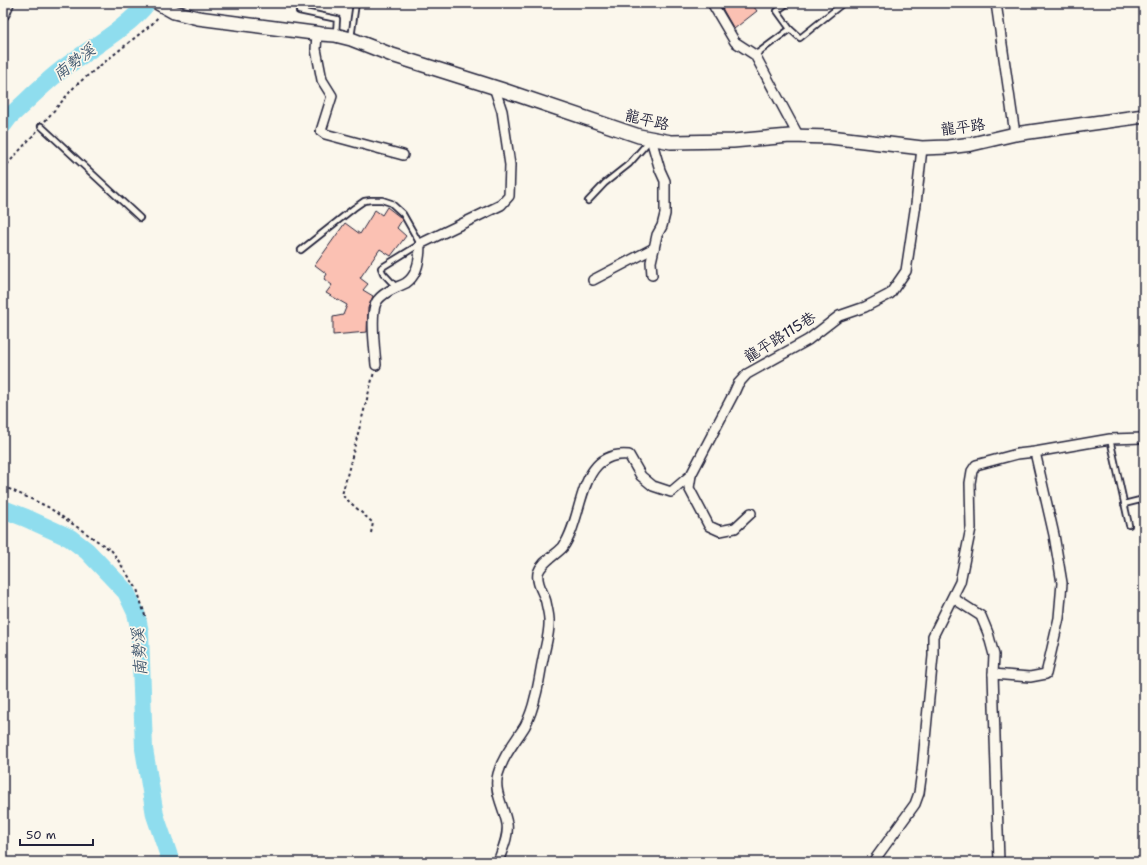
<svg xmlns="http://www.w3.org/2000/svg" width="1147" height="865" font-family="'Shantell Sans','LXGW WenKai TC',sans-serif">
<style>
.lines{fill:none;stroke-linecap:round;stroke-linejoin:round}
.river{stroke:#8fddee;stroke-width:18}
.building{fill:#fbc1b3;stroke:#22223b}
.lane-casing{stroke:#22223b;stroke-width:8}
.street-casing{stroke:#22223b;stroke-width:12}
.secondary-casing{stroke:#22223b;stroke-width:16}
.path{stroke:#22223b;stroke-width:2;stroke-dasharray:3 3;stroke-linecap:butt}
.lane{stroke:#fbf7ec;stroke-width:4.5}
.street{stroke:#fbf7ec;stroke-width:9}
.secondary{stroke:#fbf7ec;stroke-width:13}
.labels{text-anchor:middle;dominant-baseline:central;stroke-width:3.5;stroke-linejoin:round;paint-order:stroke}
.street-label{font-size:15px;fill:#22223b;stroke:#fbf7ec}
.water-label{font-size:16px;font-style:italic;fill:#435a71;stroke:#fbf7ec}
</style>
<rect width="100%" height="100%" fill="#fbf7ec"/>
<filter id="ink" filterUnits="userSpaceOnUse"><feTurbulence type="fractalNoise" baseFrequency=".025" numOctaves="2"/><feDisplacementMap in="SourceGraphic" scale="8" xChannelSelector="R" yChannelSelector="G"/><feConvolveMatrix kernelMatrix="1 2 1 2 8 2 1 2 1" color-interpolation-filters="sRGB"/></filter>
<g filter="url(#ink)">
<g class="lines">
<g class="river">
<path d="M 3,125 L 9,117 C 27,101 45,82 64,68 C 89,49 129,27 147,3"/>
<path d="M 3,509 L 26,518 L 70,538 L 87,551 L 126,592 L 136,613 L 140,632 L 144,749 L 155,815 L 171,862"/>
</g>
</g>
<g class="building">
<path d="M 727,3 L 751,3 L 757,11 L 734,29 L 722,8 Z"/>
<path d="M 387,207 L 400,217 L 402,220 L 397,228 L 406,236 L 391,256 L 380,249 L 360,278 L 368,284 L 363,290 L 373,296 L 368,308 L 367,332 L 333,335 L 333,317 L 343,315 L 347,305 L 326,293 L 332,285 L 324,279 L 327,274 L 315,265 L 345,223 L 360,234 L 375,210 L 382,215 Z"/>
</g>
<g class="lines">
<defs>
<g id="lane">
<path d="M 300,3 L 299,11 L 337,19 L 336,33"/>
<path d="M 788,3 L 777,11 L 790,29"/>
<path d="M 351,38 L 356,3"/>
<path d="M 755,55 L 790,29 L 800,38 L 841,5 L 840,3"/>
<path d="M 41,126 L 140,218"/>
<path d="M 588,201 L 605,183 L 629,164 L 650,140"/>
<path d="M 301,250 L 354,208 L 364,201 L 371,200 L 382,200 L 391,203 L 403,214 L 420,244 L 381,268 L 383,273 L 396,287"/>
<path d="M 1110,439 L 1129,525"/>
<path d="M 1124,504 L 1144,499"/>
</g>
<g id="street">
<path d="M 712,3 L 735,42 L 755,55 L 799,137"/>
<path d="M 996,3 L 1015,134"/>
<path d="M 317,34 L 316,49 L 322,80 L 332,96 L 321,131 L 325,134 L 403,155"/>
<path d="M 651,139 L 660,170 L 665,181 L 665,214 L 662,226 L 657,235 L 651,262 L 652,275"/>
<path d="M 593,280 L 654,248"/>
<path d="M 376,365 C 375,351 370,315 376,303 C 378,298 384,294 389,291 C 394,288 400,286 406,283 C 418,275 420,257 420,244 L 501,205 L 509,196 L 510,165 L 502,111 L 494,87"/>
<path d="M 751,513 L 735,528 L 720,531 L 709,526 L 689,488 L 691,475 L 734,393 L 738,384 L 747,374 L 808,340 L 839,316 L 865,307 L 890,294 L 906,271 L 916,204 L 922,148"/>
<path d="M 953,598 L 981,616 L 988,633 L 994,655 L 993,674 L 999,862"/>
<path d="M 993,674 L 1030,677 L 1046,674 L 1059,618 L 1062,583 L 1054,535 L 1035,452"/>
<path d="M 498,862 C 502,850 509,836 507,824 C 504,807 493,791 498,774 C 503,756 515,742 525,726 C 529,718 533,707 535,698 C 539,685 540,672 543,659 C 545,647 550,633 549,620 C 549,614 547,608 546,602 C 544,593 536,584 538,573 C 542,561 555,556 563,547 C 585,516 577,450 629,455 L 641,476 L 653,486 L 671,492 L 691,475"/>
<path d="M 873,862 L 915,804 L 919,793 L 922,771 L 933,656 L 933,636 L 960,582 L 971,528 L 970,483 L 972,471 L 976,465 L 1017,454 L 1035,452 L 1110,439 L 1144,438"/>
</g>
<g id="secondary">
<path d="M 158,3 L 174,12 L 198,18 L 321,34 L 335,35 L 351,39 L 392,55 L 503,90 L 639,136 L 671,142 L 733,141 L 790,136 L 830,137 L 922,148 L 948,147 L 972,144 L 1015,134 L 1144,116"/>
<path d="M 3,13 L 7,3"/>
</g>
</defs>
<use href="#lane" class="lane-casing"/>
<use href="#street" class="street-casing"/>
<use href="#secondary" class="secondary-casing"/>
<g class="path">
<path d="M 45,121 L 76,85 L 152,24 L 159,16"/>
<path d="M 3,169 L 37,131"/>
<path d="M 3,486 L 48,507 L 112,551 L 137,589 L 146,619"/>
<path d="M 371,533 L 373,523 L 342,495 L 374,372"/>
</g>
<use href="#lane" class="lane"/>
<use href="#street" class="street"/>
<use href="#secondary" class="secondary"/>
</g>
</g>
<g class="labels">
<g class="street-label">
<text transform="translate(647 120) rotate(13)">龍平路</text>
<text transform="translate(963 127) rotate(-8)">龍平路</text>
<text transform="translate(780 337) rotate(-32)">龍平路115巷</text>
</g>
<g class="water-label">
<text transform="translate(74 62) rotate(-38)">南勢溪</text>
<text transform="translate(139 652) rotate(-94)">南勢溪</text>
</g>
</g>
<rect width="1147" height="865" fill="none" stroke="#fbf7ec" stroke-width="16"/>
<rect x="8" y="8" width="1131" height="849" fill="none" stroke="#22223b" stroke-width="1.5" filter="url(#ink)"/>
<path d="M20 839v6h73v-6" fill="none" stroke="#22223b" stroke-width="2"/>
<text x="26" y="839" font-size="12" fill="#22223b" stroke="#fbf7ec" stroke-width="3" paint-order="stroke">50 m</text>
</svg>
